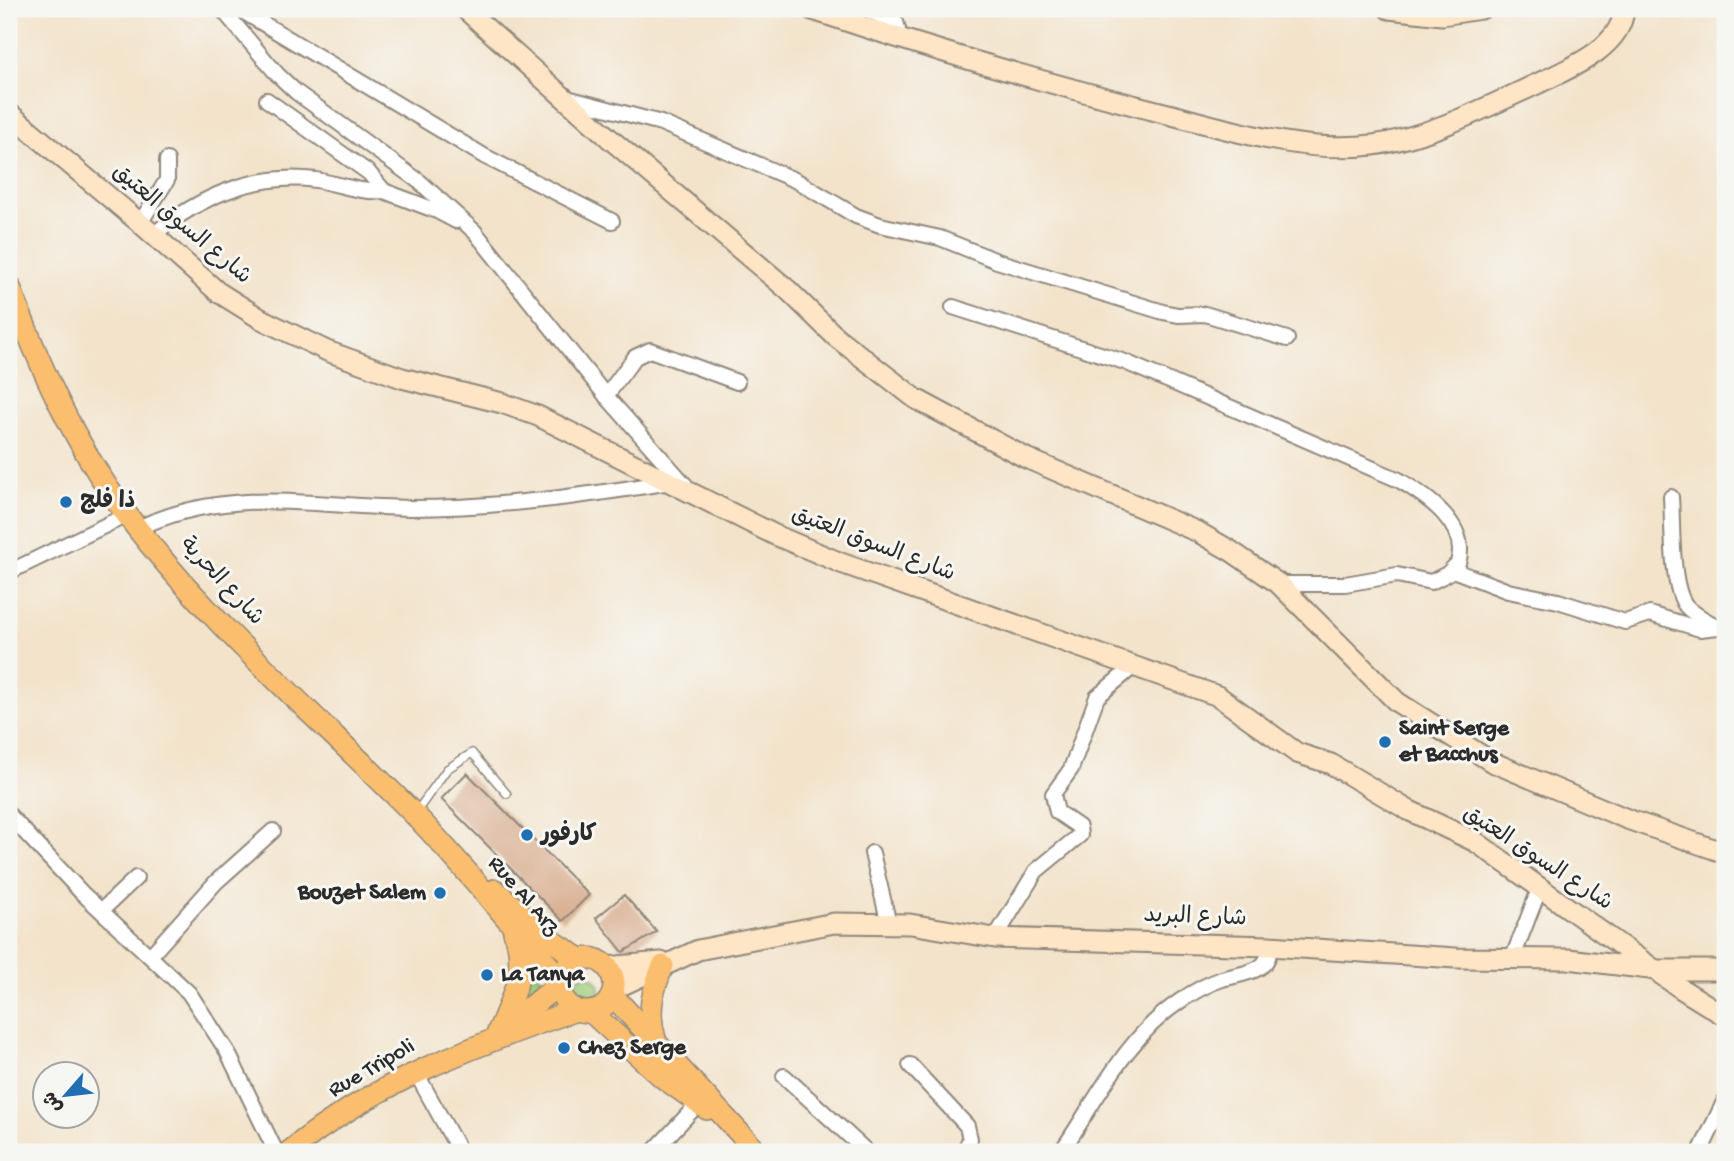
<svg xmlns="http://www.w3.org/2000/svg" width="1734" height="1161" font-family="'Gochi Hand','Playpen Sans Arabic',sans-serif">
<style>
.grass{fill:#9dca78;stroke:#647a52;stroke-width:2}
.building{fill:#d9ae90}
.lines{fill:none;stroke-linecap:round;stroke-linejoin:round}
.lane-casing{stroke:#8f877b;stroke-width:10}
.street-casing{stroke:#8f877b;stroke-width:18}
.secondary-casing{stroke:#8f877b;stroke-width:23}
.primary-casing{stroke:#8f877b;stroke-width:24}
.lane{stroke:#fff;stroke-width:7}
.street{stroke:#fff;stroke-width:14}
.secondary{stroke:#fde5c5;stroke-width:19}
.primary{stroke:#fabe6e;stroke-width:21}
.poi-dot{fill:#1f6fb2;stroke:#f6f6f2;stroke-width:2.5}
.labels{text-anchor:middle;dominant-baseline:central;stroke-width:6;stroke-linejoin:round;paint-order:stroke}
.street-label{font-size:23px;fill:#2b2b2b;stroke:#f6f6f2}
.poi-label{font-size:23px;font-weight:bold;fill:#2b2b2b;stroke:#f6f6f2;text-anchor:start}
</style>
<rect width="100%" height="100%" fill="#f6f6f2"/>
<filter id="ink" filterUnits="userSpaceOnUse"><feTurbulence type="fractalNoise" baseFrequency=".0143" numOctaves="2"/><feDisplacementMap in="SourceGraphic" scale="14" xChannelSelector="R" yChannelSelector="G"/><feConvolveMatrix kernelMatrix="1 2 1 2 8 2 1 2 1" color-interpolation-filters="sRGB"/></filter>
<filter id="wash" filterUnits="userSpaceOnUse"><feTurbulence type="fractalNoise" baseFrequency=".00686" numOctaves="4" result="noise"/><feDisplacementMap in="SourceGraphic" scale="28" xChannelSelector="R" yChannelSelector="G"/><feGaussianBlur stdDeviation="1.57" result="paint"/><feColorMatrix in="noise" values="0 0 0 0 0 0 0 0 0 0 0 0 0 0 0 0 0 1.4 0 .05"/><feComposite in="paint" operator="in"/></filter>
<g filter="url(#wash)">
<rect width="100%" height="100%" fill="#f3e3cb"/>
<g class="grass">
<path d="M 530,964 L 546,984 L 511,1021 Z"/>
<circle cx="586" cy="990" r="14"/>
</g>
<g id="blocks">
<g class="building">
<path d="M 467,773 L 589,895 L 563,921 L 441,799 Z"/>
<path d="M 624,895 L 657,932 L 623,952 L 596,918 Z"/>
</g>
</g>
</g>
<g filter="url(#ink)">
<use href="#blocks" fill-opacity="0" stroke="#8f877b" stroke-width="2"/>
<g class="lines">
<defs>
<path id="lane" d="M 417,811 L 447,769 L 472,753 L 507,794"/>
<g id="street">
<path d="M 222,9 L 277,74 L 296,92 L 420,182 L 475,232 L 606,396 L 687,487"/>
<path d="M 239,9 L 484,156 L 612,221"/>
<path d="M 866,9 L 896,22 L 898,29 L 895,36"/>
<path d="M 567,98 L 661,123 L 797,181 L 856,216 L 880,225 L 940,238 L 997,261 L 1163,312 L 1178,315 L 1205,314 L 1287,339"/>
<path d="M 384,191 L 437,211 L 456,221"/>
<path d="M 140,223 L 167,180 L 167,160"/>
<path d="M 153,235 C 199,197 255,172 316,180 C 339,184 360,193 384,191 L 369,173 L 267,100"/>
<path d="M 953,307 L 1125,362 L 1399,480 C 1426,496 1470,525 1458,563 L 1447,574 L 1431,582 L 1397,575 L 1345,584 L 1279,584"/>
<path d="M 606,396 L 635,357 L 650,350 L 737,382"/>
<path d="M 1671,497 C 1673,523 1670,585 1686,606 C 1694,615 1707,621 1718,627"/>
<path d="M 138,528 C 232,485 311,507 410,508 C 497,508 584,496 670,482"/>
<path d="M 1453,570 L 1508,591 L 1558,601 L 1625,622 L 1650,614 L 1700,629 L 1718,627"/>
<path d="M 9,572 L 127,515"/>
<path d="M 9,815 L 82,893 L 189,993 L 227,1051 L 276,1152"/>
<path d="M 872,853 L 889,924"/>
<path d="M 102,910 L 136,878"/>
<path d="M 995,938 L 1036,871 L 1080,835 L 1079,827 L 1057,812 L 1053,794 L 1071,769 L 1097,697 L 1135,665"/>
<path d="M 151,955 L 216,882 L 273,831"/>
<path d="M 1513,957 L 1540,887"/>
<path d="M 910,1065 L 967,1126 L 970,1139 L 964,1152"/>
<path d="M 415,1071 L 460,1152"/>
<path d="M 784,1076 L 867,1152"/>
<path d="M 653,1152 L 699,1103"/>
<path d="M 1061,1152 C 1097,1100 1125,1038 1180,1001 C 1193,992 1207,984 1222,979 C 1241,973 1272,973 1269,946"/>
<path d="M 1700,1152 L 1725,1100"/>
</g>
<g id="secondary">
<path d="M 465,9 L 609,138 L 788,290 L 836,337 L 916,399 L 1026,458 L 1198,532 L 1231,551 L 1279,584 L 1397,702 L 1492,762 L 1627,819 L 1725,853"/>
<path d="M 810,9 C 925,48 1042,82 1160,112 C 1229,129 1300,154 1373,145 C 1430,137 1489,106 1541,82 C 1571,68 1622,47 1624,9"/>
<path d="M 1389,9 L 1442,15 L 1481,9"/>
<path d="M 9,113 L 140,223 L 218,292 L 261,319 L 327,351 L 402,378 L 502,403 L 538,416 L 775,535 L 841,563 L 1218,696 L 1297,753 L 1331,764 L 1408,810 L 1476,842 L 1680,988 L 1725,1016"/>
<path d="M 607,967 L 661,962"/>
<path d="M 614,989 L 698,950 L 834,923 L 910,924 L 995,938 L 1269,946 L 1456,958 L 1568,959 L 1658,970 L 1725,970"/>
</g>
<g id="primary">
<path d="M 9,285 C 39,365 75,446 127,515 C 208,623 318,717 413,813 C 465,866 510,925 561,979"/>
<path d="M 495,890 L 548,938 L 580,959"/>
<circle cx="587" cy="985" r="27"/>
<path d="M 612,995 L 757,1152"/>
<path d="M 591,1012 L 662,1077 L 707,1109"/>
<path d="M 499,1031 L 560,984"/>
<path d="M 498,1032 C 512,999 529,967 514,932"/>
<path d="M 655,1039 C 647,1012 652,991 663,966"/>
<path d="M 289,1152 C 373,1083 475,1045 576,1010"/>
</g>
</defs>
<use href="#lane" class="lane-casing"/>
<use href="#street" class="street-casing"/>
<use href="#secondary" class="secondary-casing"/>
<use href="#primary" class="primary-casing"/>
<use href="#lane" class="lane"/>
<use href="#street" class="street"/>
<use href="#secondary" class="secondary"/>
<use href="#primary" class="primary"/>
</g>
</g>
<g class="poi-dot">
<circle cx="66" cy="502" r="7"/>
<circle cx="1385" cy="742" r="7"/>
<circle cx="527" cy="835" r="7"/>
<circle cx="440" cy="893" r="7"/>
<circle cx="487" cy="975" r="7"/>
<circle cx="564" cy="1048" r="7"/>
</g>
<g class="labels">
<g class="street-label">
<text transform="translate(181 225) rotate(40)">شارع السوق العتيق</text>
<text transform="translate(873 545) rotate(21)">شارع السوق العتيق</text>
<text transform="translate(221 582) rotate(47)">شارع الحرية</text>
<text transform="translate(1537 859) rotate(33)">شارع السوق العتيق</text>
<text transform="translate(523 896) rotate(49)">Rue Al Arz</text>
<text transform="translate(1195 918) rotate(2)">شارع البريد</text>
<text transform="translate(372 1069) rotate(-30)">Rue Tripoli</text>
</g>
<g class="poi-label">
<text x="80" y="502">ذا فلج</text>
<text x="1399" y="729">Saint Serge<tspan x="1399" dy="26">et Bacchus</tspan></text>
<text x="541" y="835">كارفور</text>
<text x="426" y="893" text-anchor="end">Bouzet Salem</text>
<text x="501" y="975">La Tanya</text>
<text x="578" y="1048">Chez Serge</text>
</g>
</g>
<rect width="1734" height="1161" fill="none" stroke="#f6f6f2" stroke-width="35"/>
<g transform="translate(66 1095) rotate(242)"><circle r="33" fill="#f6f6f2" stroke="#a5a5a2" stroke-width="2"/>
<path d="M0-5L12 26L0 18L-12 26Z" fill="#1f6fb2"/>
<text y="-10" font-size="19" font-weight="bold" text-anchor="middle" fill="#2b2b2b">ش</text>
</g>
</svg>
